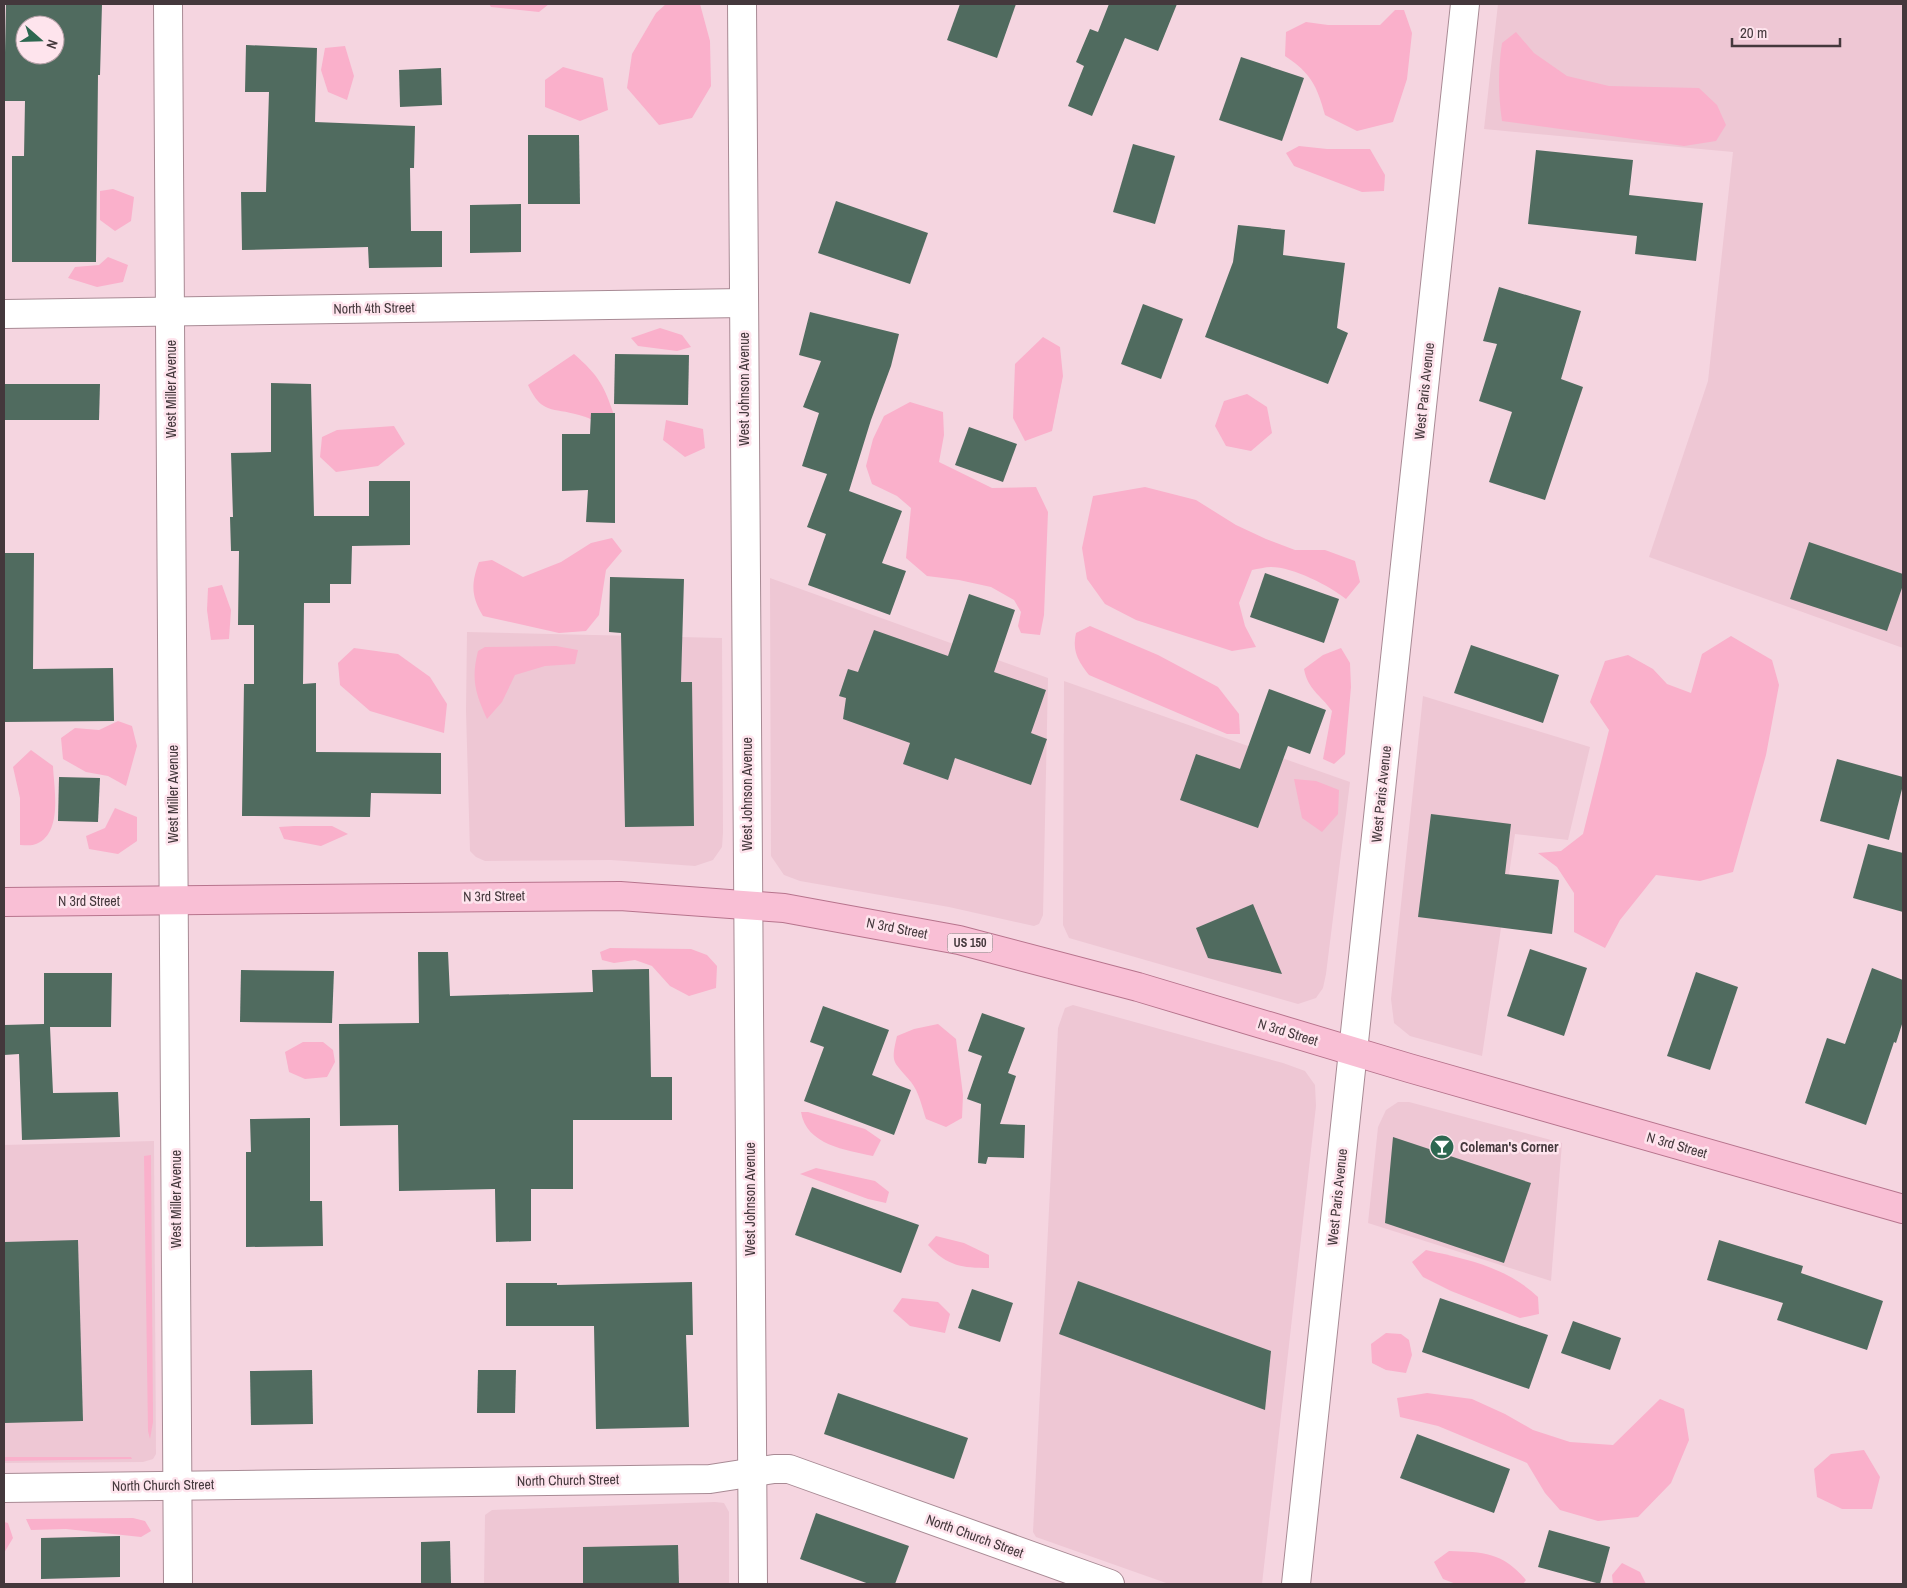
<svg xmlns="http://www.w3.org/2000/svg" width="1907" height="1588" font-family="'Archivo Narrow',sans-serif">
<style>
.built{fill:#eec7d4}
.green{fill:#fab0cb}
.building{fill:#506b5f;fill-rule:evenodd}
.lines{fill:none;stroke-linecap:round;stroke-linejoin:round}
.street-casing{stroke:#a88a94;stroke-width:30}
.secondary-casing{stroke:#a88a94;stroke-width:30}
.primary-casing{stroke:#b7748d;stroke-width:30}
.street{stroke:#fff;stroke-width:28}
.secondary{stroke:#fff;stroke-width:28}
.primary{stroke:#f9bfd5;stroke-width:28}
.labels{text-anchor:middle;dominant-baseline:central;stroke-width:5;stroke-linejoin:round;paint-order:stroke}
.shield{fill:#fee4ed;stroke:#7c6c71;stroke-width:1}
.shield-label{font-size:12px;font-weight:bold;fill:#44383c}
.street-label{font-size:14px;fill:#44383c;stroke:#fee4ed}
.poi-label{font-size:14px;font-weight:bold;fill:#44383c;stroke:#fee4ed;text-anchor:start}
</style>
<rect width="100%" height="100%" fill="#f5d5e0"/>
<g class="built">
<path d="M 1498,4 L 1903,4 L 1903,648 L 1649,557 L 1708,381 L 1733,152 L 1484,129 Z"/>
<path d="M 770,578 L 1048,678 L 1043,915 L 1039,924 L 1034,926 L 949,907 L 800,881 L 784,875 L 771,856 Z"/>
<path d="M 467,632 L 722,638 L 723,833 L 722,847 L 713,860 L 695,866 L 611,860 L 485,861 L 476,857 L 470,851 L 466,711 Z"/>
<path d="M 1064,681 L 1350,782 L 1326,974 L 1323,988 L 1316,998 L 1298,1004 L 1069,938 L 1063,925 Z"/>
<path d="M 1423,696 L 1590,747 L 1568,840 L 1515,834 L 1482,1056 L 1410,1036 L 1394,1023 L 1391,999 Z"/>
<path d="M 1073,1005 L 1283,1063 L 1305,1071 L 1315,1085 L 1316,1106 L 1262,1584 L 1169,1584 L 1036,1537 L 1033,1532 L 1058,1028 L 1065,1008 Z"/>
<path d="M 1398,1102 L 1409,1102 L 1562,1143 L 1551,1281 L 1368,1223 L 1378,1127 L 1386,1110 Z"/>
<path d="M 154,1141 L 156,1454 L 153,1459 L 143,1462 L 4,1463 L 4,1145 Z"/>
<path d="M 715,1502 L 724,1503 L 729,1512 L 729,1584 L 484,1584 L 485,1515 L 492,1510 Z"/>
</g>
<g class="green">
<path d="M 489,4 L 549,4 L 539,12 L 491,7 Z"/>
<path d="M 666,4 L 700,4 L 710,41 L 711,86 L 692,118 L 659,125 L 627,88 L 632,54 L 656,13 Z"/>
<path d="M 1395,10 L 1404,10 L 1412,33 L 1407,79 L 1393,122 L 1357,131 L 1325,115 C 1317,86 1311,73 1285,56 L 1286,32 L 1306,22 L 1328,25 L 1380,25 Z"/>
<path d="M 1516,32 L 1534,53 L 1567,76 L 1609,86 L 1699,88 L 1717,105 L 1726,125 L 1716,141 L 1684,146 L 1502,121 C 1498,94 1498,70 1502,43 Z"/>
<path d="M 345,46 L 354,76 L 347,100 L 328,92 L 321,70 L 325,48 Z"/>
<path d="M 563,67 L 603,78 L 608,110 L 580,121 L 545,107 L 545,80 Z"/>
<path d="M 1299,146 L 1327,149 L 1370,149 L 1385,175 L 1384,191 L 1362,192 L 1294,166 L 1286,153 Z"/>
<path d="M 113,189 L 134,197 L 131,221 L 115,231 L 100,220 L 100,191 Z"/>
<path d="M 108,257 L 128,265 L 123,282 L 97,287 L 68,278 L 75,267 L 99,265 Z"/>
<path d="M 660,328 L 682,335 L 691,347 L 677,351 L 638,346 L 631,338 Z"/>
<path d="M 1043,337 L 1060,347 L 1063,376 L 1052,431 L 1025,441 L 1013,418 L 1015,364 Z"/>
<path d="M 574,354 C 598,375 604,385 614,415 L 605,426 C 596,422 588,417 579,415 C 552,407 542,415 528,385 Z"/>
<path d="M 1247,394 L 1267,407 L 1272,433 L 1251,451 L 1226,446 L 1215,426 L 1224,401 Z"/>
<path d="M 910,402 L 943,412 L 944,435 L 939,462 L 992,488 L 1036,487 L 1048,512 L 1044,615 L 1040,635 L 1021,633 L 1018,626 L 1021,612 L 1014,600 L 991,587 L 959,580 L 927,576 L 906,558 L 911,508 L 897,496 L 872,484 L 866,466 L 873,439 L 884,416 Z"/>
<path d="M 666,420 L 703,429 L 705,448 L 685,457 L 663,440 Z"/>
<path d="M 394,426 L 405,444 L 378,466 L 336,472 L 320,457 L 322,437 L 337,430 Z"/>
<path d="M 1145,487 L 1196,500 L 1236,525 L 1266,539 L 1295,550 L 1325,550 L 1355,561 L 1360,582 L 1346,599 C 1330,586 1293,567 1271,567 C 1265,567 1258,569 1252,570 L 1239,603 L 1245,626 L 1256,647 L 1232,651 L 1136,620 L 1105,604 L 1087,579 L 1082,548 L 1093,496 Z"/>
<path d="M 612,538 L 622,551 L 606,570 L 599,615 L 586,631 L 559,633 L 483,616 C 471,596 471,584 479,562 L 492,560 L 523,577 L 561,562 L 591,543 Z"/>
<path d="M 222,585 L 231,610 L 229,639 L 211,640 L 207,610 L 208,588 Z"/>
<path d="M 1090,626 L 1158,655 L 1218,687 L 1239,714 L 1240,734 L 1227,734 L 1089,675 C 1078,661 1072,651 1076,633 Z"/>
<path d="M 1731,636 L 1772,660 L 1779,685 L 1766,755 L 1733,872 L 1700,881 L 1656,875 L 1620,920 L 1605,948 L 1574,932 L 1574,893 L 1557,867 L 1538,853 L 1561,851 L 1583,834 L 1609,730 L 1590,702 L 1605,661 L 1628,655 L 1653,669 L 1667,684 L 1691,693 L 1702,654 Z"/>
<path d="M 556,646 L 578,650 L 575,664 L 545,666 L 515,675 L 502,702 L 487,719 C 475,693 471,679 478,651 L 485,647 Z"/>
<path d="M 354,648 L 398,654 L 430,677 L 447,704 L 444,733 L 370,711 L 340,685 L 338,663 Z"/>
<path d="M 1341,648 L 1350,663 L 1351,687 L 1345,754 L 1334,764 L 1323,759 L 1332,711 C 1320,694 1308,690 1304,669 L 1323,655 Z"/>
<path d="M 118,721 L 132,726 L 137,746 L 126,786 L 108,776 L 86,772 L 63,759 L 61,738 L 75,728 L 99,730 Z"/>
<path d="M 31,750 L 53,766 C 54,789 63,833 36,844 C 32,846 25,845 20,845 L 20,798 L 13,767 Z"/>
<path d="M 1294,779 L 1316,781 L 1339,790 L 1338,814 L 1322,832 L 1302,818 Z"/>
<path d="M 115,808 L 137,817 L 137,841 L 118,854 L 89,849 L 86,836 L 105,828 Z"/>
<path d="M 294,826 L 332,826 L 348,834 L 321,846 L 284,839 L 279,827 Z"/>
<path d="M 610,948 L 691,949 L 707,955 L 717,966 L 716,988 L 689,996 L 670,986 L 652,966 L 635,960 L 614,963 L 602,960 L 600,952 Z"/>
<path d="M 938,1024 L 956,1039 L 963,1095 L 962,1118 L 946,1127 L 926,1119 C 922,1107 919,1092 911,1082 C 894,1061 890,1065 897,1036 L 914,1029 Z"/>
<path d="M 303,1042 L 323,1042 L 333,1050 L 335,1062 L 327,1077 L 305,1079 L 289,1072 L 285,1052 Z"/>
<path d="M 801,1112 L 808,1112 L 865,1129 L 881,1140 L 873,1156 C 846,1150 806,1145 801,1112 Z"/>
<path d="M 151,1155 L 153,1422 L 150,1439 L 148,1431 L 144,1156 Z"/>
<path d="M 816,1168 L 875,1181 L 889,1192 L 886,1203 L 868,1199 L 800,1174 Z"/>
<path d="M 936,1236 L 964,1243 L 989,1255 L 989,1268 C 962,1268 947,1266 928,1245 Z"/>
<path d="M 1426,1250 C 1467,1259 1508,1268 1538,1297 L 1539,1314 L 1520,1318 L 1451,1291 L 1423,1277 L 1412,1262 Z"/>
<path d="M 902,1298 L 938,1302 L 950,1314 L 945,1333 L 910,1326 L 893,1311 Z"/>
<path d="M 1386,1333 L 1401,1334 L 1409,1340 L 1412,1355 L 1406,1373 L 1386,1370 L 1372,1363 L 1371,1344 Z"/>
<path d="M 1427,1393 L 1472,1399 L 1505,1414 L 1533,1430 L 1570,1442 L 1613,1445 L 1660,1399 L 1684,1409 L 1689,1440 L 1671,1483 L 1638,1517 L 1598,1521 L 1560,1510 L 1545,1493 L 1527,1463 L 1438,1426 L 1400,1417 L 1397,1398 Z"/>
<path d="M 1864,1450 L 1880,1477 L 1872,1509 L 1842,1509 L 1817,1497 L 1814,1469 L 1831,1454 Z"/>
<path d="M 4,1457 L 131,1457 L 132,1459 L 4,1461 Z"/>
<path d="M 133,1518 L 145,1521 L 151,1531 L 141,1537 L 66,1529 L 31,1530 L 26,1519 Z"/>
<path d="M 4,1522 L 8,1523 L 13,1538 L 4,1553 Z"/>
<path d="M 1449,1551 C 1484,1552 1502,1552 1526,1580 L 1523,1584 L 1456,1584 L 1443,1579 L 1434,1562 Z"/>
<path d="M 1622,1563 L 1640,1572 L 1646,1584 L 1613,1584 L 1612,1575 Z"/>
</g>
<g class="building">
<path d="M 6,4 L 102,4 L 100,75 L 98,75 L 96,262 L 12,262 L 12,156 L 24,156 L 25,101 L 4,101 ZM 25,25 L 55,25 L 55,55 L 25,55 Z"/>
<path d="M 960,4 L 1016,4 L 997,58 L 947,40 Z"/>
<path d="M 1109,4 L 1177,4 L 1158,51 L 1125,38 L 1092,116 L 1068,106 L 1084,66 L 1076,62 L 1090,29 L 1098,32 Z"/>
<path d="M 246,45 L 317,48 L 315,122 L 415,126 L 414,168 L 410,168 L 411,231 L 442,231 L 442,267 L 369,268 L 368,247 L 242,250 L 241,192 L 266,192 L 269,92 L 245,92 Z"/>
<path d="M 1241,57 L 1304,78 L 1282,141 L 1219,120 Z"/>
<path d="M 441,68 L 442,105 L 400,107 L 399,70 Z"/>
<path d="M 528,135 L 579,135 L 580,204 L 528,204 Z"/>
<path d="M 1133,144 L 1175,156 L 1155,224 L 1113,212 Z"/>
<path d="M 1536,150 L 1633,160 L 1629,195 L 1703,203 L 1696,261 L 1635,254 L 1637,236 L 1528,224 Z"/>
<path d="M 836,201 L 928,233 L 910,284 L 818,253 Z"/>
<path d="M 521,204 L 521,252 L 470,253 L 470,205 Z"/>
<path d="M 1238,225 L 1285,230 L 1283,255 L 1345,263 L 1337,328 L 1348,333 L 1328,384 L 1205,337 L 1233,262 Z"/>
<path d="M 1499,287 L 1581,311 L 1561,379 L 1583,387 L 1545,500 L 1489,482 L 1512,412 L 1479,401 L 1497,344 L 1483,341 Z"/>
<path d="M 1143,304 L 1183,319 L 1161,379 L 1121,364 Z"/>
<path d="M 810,312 L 899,334 L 891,366 L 871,420 L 849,491 L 902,511 L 882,563 L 906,571 L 890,615 L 808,585 L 826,534 L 807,527 L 827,474 L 802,466 L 819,413 L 803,407 L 821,361 L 799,355 Z"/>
<path d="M 615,354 L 689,355 L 688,405 L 614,404 Z"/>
<path d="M 271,383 L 311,384 L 314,516 L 369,516 L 369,481 L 410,481 L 410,545 L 352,546 L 351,584 L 330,584 L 330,603 L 304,603 L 303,684 L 316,683 L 316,752 L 441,753 L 441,794 L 371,793 L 370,817 L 242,816 L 244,684 L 254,684 L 254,625 L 238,625 L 239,551 L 231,551 L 230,517 L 233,517 L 231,453 L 271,452 Z"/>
<path d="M 4,384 L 100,384 L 99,420 L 4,420 Z"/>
<path d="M 591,413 L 615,413 L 615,523 L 586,522 L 588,490 L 562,491 L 562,434 L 590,434 Z"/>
<path d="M 969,427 L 1017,444 L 1003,482 L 955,465 Z"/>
<path d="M 1809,542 L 1903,574 L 1903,585 L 1887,631 L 1790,599 Z"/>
<path d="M 4,553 L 34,553 L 33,669 L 113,668 L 114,721 L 4,722 Z"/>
<path d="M 1265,573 L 1339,599 L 1324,643 L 1250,617 Z"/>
<path d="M 610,577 L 684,579 L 681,682 L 692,682 L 694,826 L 625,827 L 621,633 L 609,632 Z"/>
<path d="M 969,594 L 1015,610 L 994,672 L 1046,690 L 1031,733 L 1047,739 L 1031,785 L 955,758 L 948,780 L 903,764 L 910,743 L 843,719 L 846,698 L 839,696 L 848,669 L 858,672 L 874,630 L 948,656 Z"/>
<path d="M 1471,645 L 1559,675 L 1543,723 L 1454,693 Z"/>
<path d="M 1269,689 L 1326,710 L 1310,754 L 1288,746 L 1258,828 L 1180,800 L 1196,754 L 1240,769 Z"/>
<path d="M 1837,759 L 1903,777 L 1903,785 L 1889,840 L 1820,821 Z"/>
<path d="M 59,777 L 100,778 L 98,822 L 58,821 Z"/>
<path d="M 1431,814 L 1511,824 L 1505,874 L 1559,880 L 1552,934 L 1418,917 Z"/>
<path d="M 1868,844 L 1903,853 L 1903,912 L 1853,898 Z"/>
<path d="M 1253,904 L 1282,974 L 1208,958 L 1196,928 Z"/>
<path d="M 1530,949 L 1587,968 L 1564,1036 L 1507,1016 Z"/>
<path d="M 418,952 L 448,952 L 450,996 L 593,992 L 592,970 L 649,969 L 651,1077 L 672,1077 L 672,1120 L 573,1120 L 573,1189 L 531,1189 L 531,1241 L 496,1242 L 495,1189 L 399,1191 L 398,1125 L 340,1126 L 339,1024 L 419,1023 Z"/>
<path d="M 1872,968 L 1903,980 L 1903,1021 L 1896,1043 L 1894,1042 L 1866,1125 L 1805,1103 L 1827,1038 L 1845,1044 Z"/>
<path d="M 241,970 L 334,971 L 332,1023 L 240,1022 Z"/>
<path d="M 1696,972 L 1738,987 L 1710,1070 L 1667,1056 Z"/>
<path d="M 44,973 L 112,973 L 111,1027 L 50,1027 L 53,1093 L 118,1092 L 120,1137 L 22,1140 L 19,1054 L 4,1055 L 4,1025 L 44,1024 Z"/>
<path d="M 823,1006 L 889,1030 L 872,1075 L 911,1090 L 894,1135 L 804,1101 L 824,1047 L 810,1042 Z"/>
<path d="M 982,1013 L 1025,1028 L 1008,1073 L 1016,1076 L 1000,1124 L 1025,1125 L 1024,1158 L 988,1157 L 986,1164 L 978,1163 L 981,1104 L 967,1099 L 982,1056 L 968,1051 Z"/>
<path d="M 310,1118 L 310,1201 L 322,1201 L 323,1246 L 246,1247 L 246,1152 L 251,1152 L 250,1119 Z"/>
<path d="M 1393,1137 L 1531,1183 L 1504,1263 L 1385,1223 Z"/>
<path d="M 812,1187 L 919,1225 L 901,1273 L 795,1235 Z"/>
<path d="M 78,1240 L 83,1421 L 4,1423 L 4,1242 Z"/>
<path d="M 1719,1240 L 1803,1266 L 1801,1273 L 1883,1301 L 1867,1350 L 1777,1320 L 1783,1303 L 1707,1280 Z"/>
<path d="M 1078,1281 L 1271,1351 L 1265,1410 L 1059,1334 Z"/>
<path d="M 692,1282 L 693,1335 L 686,1335 L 689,1427 L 596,1429 L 594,1326 L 506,1326 L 506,1283 L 557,1283 L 557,1285 Z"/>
<path d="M 972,1289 L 1013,1303 L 1000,1342 L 958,1328 Z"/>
<path d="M 1440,1298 L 1548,1335 L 1529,1389 L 1422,1352 Z"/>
<path d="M 1573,1321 L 1621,1338 L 1610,1370 L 1561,1353 Z"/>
<path d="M 312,1370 L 313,1424 L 251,1425 L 250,1371 Z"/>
<path d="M 478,1370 L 516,1370 L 515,1413 L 477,1413 Z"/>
<path d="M 838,1393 L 968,1438 L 954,1479 L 824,1434 Z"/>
<path d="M 1417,1434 L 1510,1469 L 1494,1513 L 1400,1478 Z"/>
<path d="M 816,1513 L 909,1546 L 895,1584 L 869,1584 L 800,1559 Z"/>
<path d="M 1549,1530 L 1610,1547 L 1600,1584 L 1538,1567 Z"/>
<path d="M 120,1536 L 120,1577 L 41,1579 L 41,1538 Z"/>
<path d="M 450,1541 L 451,1583 L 421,1584 L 421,1542 Z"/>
<path d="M 678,1545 L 679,1584 L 583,1584 L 583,1547 Z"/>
</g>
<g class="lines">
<defs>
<g id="street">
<path d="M 168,4 L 178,1584"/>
<path d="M 742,4 L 753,1584"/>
<path d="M 4,314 L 744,303"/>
<path d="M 4,1488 L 710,1479 L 774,1469 L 789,1469 L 1110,1584"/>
</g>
<path id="secondary" d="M 1296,1584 L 1465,4"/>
<path id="primary" d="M 4,902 L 620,896 L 784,908 L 959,940 L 1138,987 L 1409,1068 L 1903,1209"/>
</defs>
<use href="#street" class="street-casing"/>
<use href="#secondary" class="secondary-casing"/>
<use href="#primary" class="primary-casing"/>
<use href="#street" class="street"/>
<use href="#secondary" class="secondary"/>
<use href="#primary" class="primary"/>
</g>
<defs>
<symbol id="bar-disc" viewBox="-11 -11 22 22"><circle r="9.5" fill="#2d6750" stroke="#fee4ed"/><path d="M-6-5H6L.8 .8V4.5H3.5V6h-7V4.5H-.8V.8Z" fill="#fff"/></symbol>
</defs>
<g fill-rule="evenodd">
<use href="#bar-disc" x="1428" y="1133" width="28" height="28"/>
</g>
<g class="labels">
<rect class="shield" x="947.5" y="933.5" width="45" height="19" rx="4"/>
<g class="shield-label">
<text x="970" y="943">US 150</text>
</g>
<g class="street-label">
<text transform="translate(374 308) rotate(-1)">North 4th Street</text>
<text transform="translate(171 389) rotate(-90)">West Miller Avenue</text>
<text transform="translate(744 389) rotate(-90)">West Johnson Avenue</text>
<text transform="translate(1424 391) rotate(-84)">West Paris Avenue</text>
<text transform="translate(173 794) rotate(-90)">West Miller Avenue</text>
<text transform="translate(747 794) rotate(-90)">West Johnson Avenue</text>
<text transform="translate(1381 794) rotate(-84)">West Paris Avenue</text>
<text transform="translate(494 896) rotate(-1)">N 3rd Street</text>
<text x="89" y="901">N 3rd Street</text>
<text transform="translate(897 928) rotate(11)">N 3rd Street</text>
<text transform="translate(1288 1032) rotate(17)">N 3rd Street</text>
<text transform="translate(1677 1145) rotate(16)">N 3rd Street</text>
<text transform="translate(1337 1197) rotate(-84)">West Paris Avenue</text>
<text transform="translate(176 1199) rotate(-90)">West Miller Avenue</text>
<text transform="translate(750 1199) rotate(-90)">West Johnson Avenue</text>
<text transform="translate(568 1480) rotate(-1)">North Church Street</text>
<text transform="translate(163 1485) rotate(-1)">North Church Street</text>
<text transform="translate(975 1536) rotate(20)">North Church Street</text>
</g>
<g class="poi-label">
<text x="1460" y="1147">Coleman's Corner</text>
</g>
</g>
<rect width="1907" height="1588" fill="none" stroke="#44383c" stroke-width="10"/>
<g transform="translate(40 40) rotate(110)"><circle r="24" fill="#fee4ed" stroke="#b49fa6"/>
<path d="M0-4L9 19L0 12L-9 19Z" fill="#2d6750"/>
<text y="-8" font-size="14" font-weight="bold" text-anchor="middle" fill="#44383c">N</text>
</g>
<path d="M1732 38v8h108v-8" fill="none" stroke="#44383c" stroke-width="2.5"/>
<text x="1740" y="38" font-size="15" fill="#44383c" stroke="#fee4ed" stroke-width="4" paint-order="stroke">20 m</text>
</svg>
